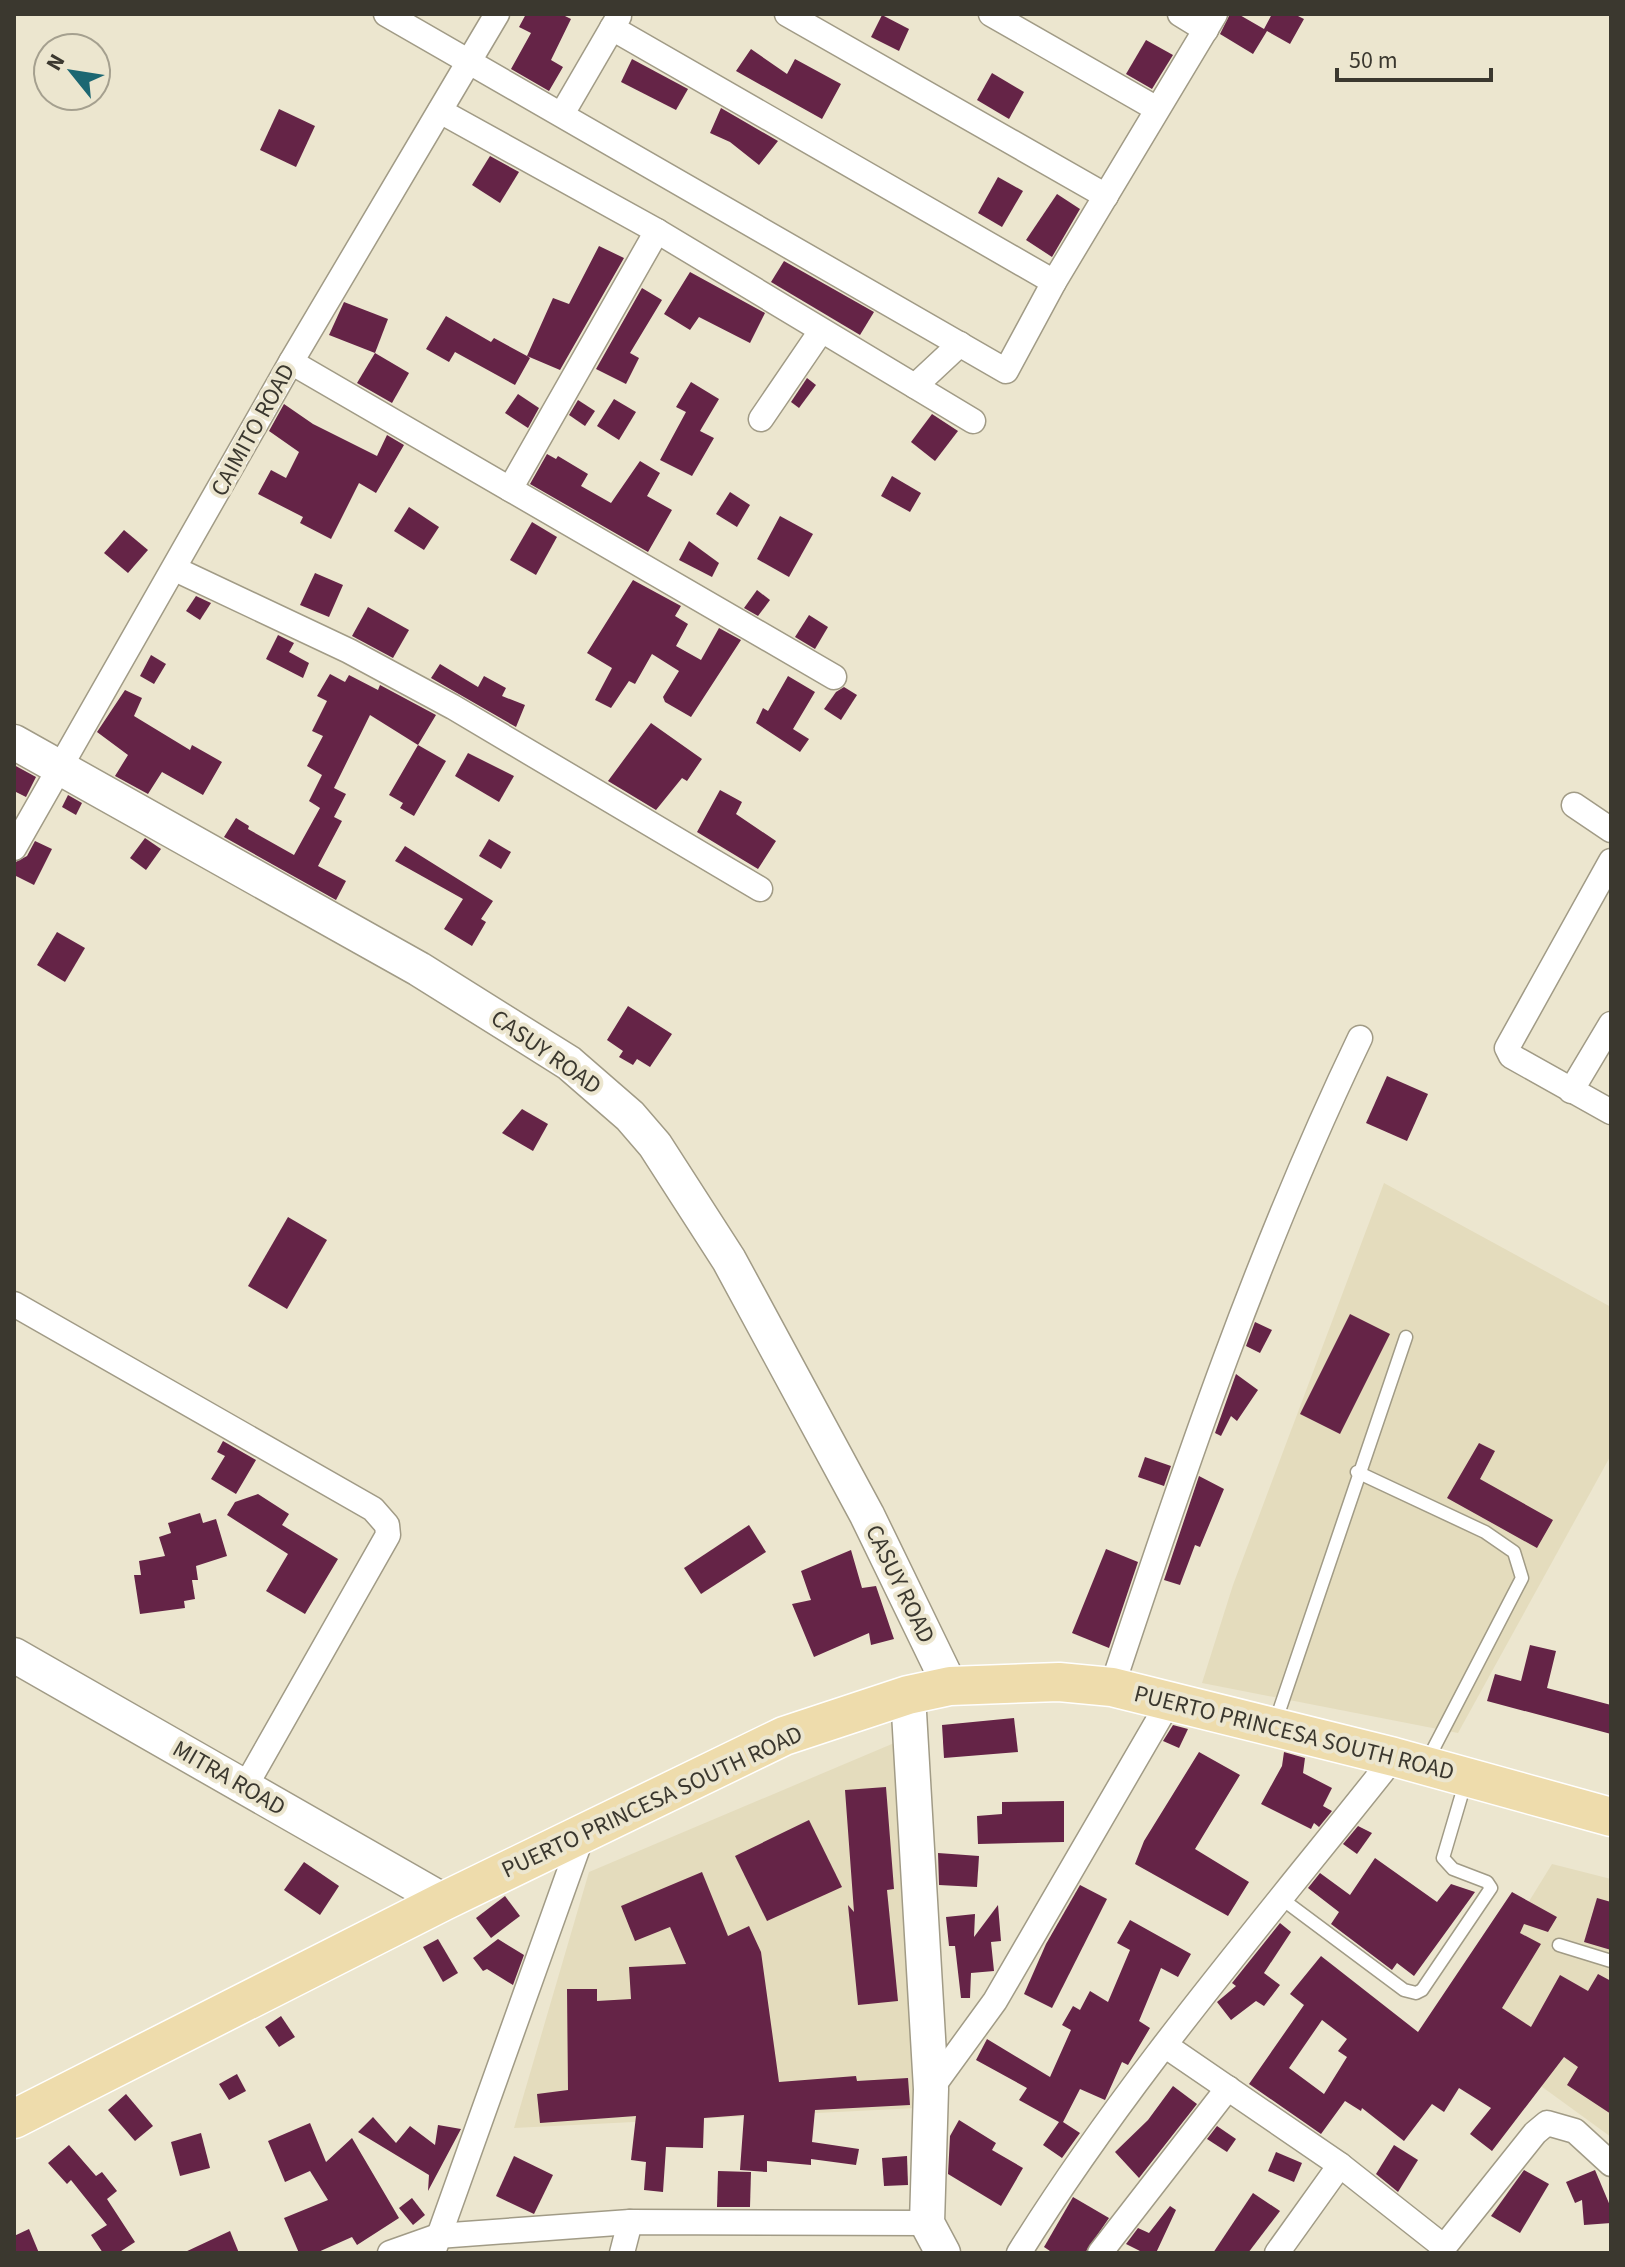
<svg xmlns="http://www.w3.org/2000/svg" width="1625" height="2267" font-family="'Source Sans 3',sans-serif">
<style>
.built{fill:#e4dcbd}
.building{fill:#652447;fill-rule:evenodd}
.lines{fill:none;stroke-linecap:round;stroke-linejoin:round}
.lane-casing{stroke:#a19b86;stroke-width:15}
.street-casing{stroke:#a19b86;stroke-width:27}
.secondary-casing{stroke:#a19b86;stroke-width:37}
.primary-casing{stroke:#fff;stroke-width:41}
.lane{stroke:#fff;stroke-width:12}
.street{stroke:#fff;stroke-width:24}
.secondary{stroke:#fff;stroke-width:34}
.primary{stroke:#eedcac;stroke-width:38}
.labels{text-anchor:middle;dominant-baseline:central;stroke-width:8;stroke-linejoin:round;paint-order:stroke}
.street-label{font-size:24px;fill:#3b382f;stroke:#ece6cf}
</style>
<rect width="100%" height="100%" fill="#ece6cf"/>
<g class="built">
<path d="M 1384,1183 L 1611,1307 L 1611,1455 L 1458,1733 L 1202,1683 L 1233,1585 Z"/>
<path d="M 899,1741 L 917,2108 L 514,2128 L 589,1872 Z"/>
<path d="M 1552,1864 L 1611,1879 L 1611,2137 L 1454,2023 Z"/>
</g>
<g class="building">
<path d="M 526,14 L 561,14 L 571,19 L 551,60 L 563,67 L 549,91 L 511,69 L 531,33 L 519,27 Z"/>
<path d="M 1230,14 L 1238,14 L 1264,29 L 1272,14 L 1294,14 L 1304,19 L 1290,44 L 1267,31 L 1253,54 L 1220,34 Z"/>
<path d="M 882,15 L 909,29 L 899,51 L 871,37 Z"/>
<path d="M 1146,40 L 1173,55 L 1152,89 L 1126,74 Z"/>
<path d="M 751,49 L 787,74 L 795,59 L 841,84 L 822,119 L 736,71 Z"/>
<path d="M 632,59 L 688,89 L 676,110 L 621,82 Z"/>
<path d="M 992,73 L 1024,92 L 1009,119 L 977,100 Z"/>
<path d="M 721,108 L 778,141 L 759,165 L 730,142 L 710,133 Z"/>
<path d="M 279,109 L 315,126 L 296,167 L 260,150 Z"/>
<path d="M 490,156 L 519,172 L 500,203 L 472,185 Z"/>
<path d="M 998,177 L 1023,191 L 1002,227 L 978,213 Z"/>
<path d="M 1057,194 L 1080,209 L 1052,257 L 1026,240 Z"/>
<path d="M 599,246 L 624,258 L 560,370 L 527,356 L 530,358 L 515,385 L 455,352 L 449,362 L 426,349 L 446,316 L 491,342 L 494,338 L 527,356 L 553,298 L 569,304 Z"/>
<path d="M 784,261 L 874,312 L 860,335 L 771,282 Z"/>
<path d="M 690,272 L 765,313 L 750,343 L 699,317 L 690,330 L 664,314 Z"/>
<path d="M 642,288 L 662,300 L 630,353 L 639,358 L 626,384 L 596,369 Z"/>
<path d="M 344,302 L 388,319 L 375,353 L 329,335 Z"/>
<path d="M 375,353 L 409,373 L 392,403 L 357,383 Z"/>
<path d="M 807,378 L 816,385 L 799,408 L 791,402 Z"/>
<path d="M 691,382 L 719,399 L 700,431 L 714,438 L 692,476 L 660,460 L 686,412 L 676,407 Z"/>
<path d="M 518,394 L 539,408 L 528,428 L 505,413 Z"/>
<path d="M 614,399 L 636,412 L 619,440 L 597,426 Z"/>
<path d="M 578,400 L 595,411 L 585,426 L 569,415 Z"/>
<path d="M 284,404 L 313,424 L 377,456 L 387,435 L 404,445 L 376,493 L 359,483 L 331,539 L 300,523 L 303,517 L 258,494 L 271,470 L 286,478 L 299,452 L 269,431 Z"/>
<path d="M 932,414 L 958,431 L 935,461 L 911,442 Z"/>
<path d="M 547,454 L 556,459 L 558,456 L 588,474 L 581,486 L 611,503 L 640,461 L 660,473 L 647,496 L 672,510 L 648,552 L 530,484 Z"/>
<path d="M 892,476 L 921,493 L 910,512 L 881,496 Z"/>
<path d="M 730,492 L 750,505 L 737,527 L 716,514 Z"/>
<path d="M 409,507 L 439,527 L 424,550 L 394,531 Z"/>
<path d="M 780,516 L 813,534 L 789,577 L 757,559 Z"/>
<path d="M 532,522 L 557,537 L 536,575 L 510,560 Z"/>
<path d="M 124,530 L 148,550 L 128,573 L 104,553 Z"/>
<path d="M 689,541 L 719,563 L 712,577 L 679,560 Z"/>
<path d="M 315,573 L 343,585 L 329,617 L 300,605 Z"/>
<path d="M 633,580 L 681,606 L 675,616 L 688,624 L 676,646 L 701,660 L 719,628 L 741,640 L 691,717 L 665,702 L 663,697 L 679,671 L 652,654 L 635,684 L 629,681 L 611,708 L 595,700 L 612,668 L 587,653 Z"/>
<path d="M 757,590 L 770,600 L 758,616 L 744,608 Z"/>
<path d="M 196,596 L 211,603 L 200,620 L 186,611 Z"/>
<path d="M 368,607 L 409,630 L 393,658 L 352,636 Z"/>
<path d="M 809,615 L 828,627 L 815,649 L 795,637 Z"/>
<path d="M 278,635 L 294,643 L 289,652 L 309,663 L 303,678 L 266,659 Z"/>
<path d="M 151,655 L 166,664 L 154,684 L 140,676 Z"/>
<path d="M 440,664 L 478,687 L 484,676 L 506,688 L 502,696 L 525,705 L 516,727 L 431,678 Z"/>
<path d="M 330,674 L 345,682 L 349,675 L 378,690 L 380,685 L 436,715 L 418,745 L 370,715 L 334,788 L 346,794 L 334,817 L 342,821 L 318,866 L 346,881 L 336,900 L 224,837 L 236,818 L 249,826 L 248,829 L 294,855 L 320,808 L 309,801 L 322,775 L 307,766 L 323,736 L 312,731 L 327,701 L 317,696 Z"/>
<path d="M 788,676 L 815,692 L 793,729 L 809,739 L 800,752 L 756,723 L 763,708 L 768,711 Z"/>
<path d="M 844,687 L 857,695 L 841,720 L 824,709 L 836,692 Z"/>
<path d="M 125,690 L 142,698 L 134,716 L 190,750 L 192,745 L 222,762 L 203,795 L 162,772 L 148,794 L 115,776 L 128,755 L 97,732 Z"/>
<path d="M 651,723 L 702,759 L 687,781 L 682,778 L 656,810 L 608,781 Z"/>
<path d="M 418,745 L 446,761 L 414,816 L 400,808 L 403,803 L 389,795 Z"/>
<path d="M 468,753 L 514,776 L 499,802 L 455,776 Z"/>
<path d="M 14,765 L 36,777 L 26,797 L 14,791 Z"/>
<path d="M 720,790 L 742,802 L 736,814 L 776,841 L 758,869 L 697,832 Z"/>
<path d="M 68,795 L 82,803 L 76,815 L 62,807 Z"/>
<path d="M 145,838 L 161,849 L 146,870 L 130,858 Z"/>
<path d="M 489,839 L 511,852 L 501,869 L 479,856 Z"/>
<path d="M 35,841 L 52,849 L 34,885 L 14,875 L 14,863 L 27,856 Z"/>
<path d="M 405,846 L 493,901 L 481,919 L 486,922 L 472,946 L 444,929 L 463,899 L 395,861 Z"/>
<path d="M 57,932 L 85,948 L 65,982 L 37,965 Z"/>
<path d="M 628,1006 L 672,1034 L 650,1067 L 637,1059 L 633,1065 L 619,1057 L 623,1051 L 607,1040 Z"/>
<path d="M 1387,1076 L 1428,1094 L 1407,1141 L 1366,1123 Z"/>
<path d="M 522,1109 L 548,1124 L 533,1151 L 502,1133 Z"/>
<path d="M 288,1217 L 327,1240 L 287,1309 L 248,1286 Z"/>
<path d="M 1350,1314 L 1390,1334 L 1340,1434 L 1300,1414 Z"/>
<path d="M 1255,1322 L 1272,1330 L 1260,1353 L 1246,1346 Z"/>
<path d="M 1236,1374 L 1258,1390 L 1237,1421 L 1231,1416 L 1221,1436 L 1215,1433 Z"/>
<path d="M 223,1441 L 256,1460 L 236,1494 L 211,1479 L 225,1456 L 217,1452 Z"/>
<path d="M 1479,1443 L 1495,1451 L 1480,1479 L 1553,1520 L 1537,1548 L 1447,1498 Z"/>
<path d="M 1145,1457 L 1171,1466 L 1164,1486 L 1138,1477 Z"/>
<path d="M 1199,1476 L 1224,1489 L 1200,1547 L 1195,1545 L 1180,1585 L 1164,1580 Z"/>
<path d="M 258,1494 L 289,1514 L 282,1525 L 338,1559 L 305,1614 L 266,1591 L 288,1554 L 227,1515 L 235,1502 Z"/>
<path d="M 200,1513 L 203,1523 L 216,1519 L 227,1556 L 196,1566 L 198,1580 L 192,1580 L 195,1599 L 184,1601 L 185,1608 L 140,1614 L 134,1575 L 141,1575 L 139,1561 L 165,1556 L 159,1537 L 171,1533 L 168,1523 Z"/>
<path d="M 749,1525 L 766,1552 L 701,1594 L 684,1568 Z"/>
<path d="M 1106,1549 L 1138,1562 L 1109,1648 L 1072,1633 Z"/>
<path d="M 851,1550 L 862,1588 L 876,1586 L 894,1639 L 871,1645 L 869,1633 L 814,1657 L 792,1604 L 811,1600 L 801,1571 Z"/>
<path d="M 1530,1645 L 1556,1651 L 1547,1688 L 1611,1705 L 1611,1734 L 1487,1701 L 1495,1674 L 1521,1681 Z"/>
<path d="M 1014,1718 L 1018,1752 L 944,1758 L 942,1725 Z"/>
<path d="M 1173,1725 L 1188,1729 L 1179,1748 L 1163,1741 Z"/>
<path d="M 1199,1752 L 1240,1775 L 1195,1849 L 1249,1882 L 1228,1916 L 1135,1864 L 1144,1841 Z"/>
<path d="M 1284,1752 L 1305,1758 L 1303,1773 L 1332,1788 L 1323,1806 L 1332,1811 L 1319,1827 L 1314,1823 L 1311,1829 L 1261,1804 L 1282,1766 Z"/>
<path d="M 886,1787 L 894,1889 L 887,1890 L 898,2001 L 858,2005 L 848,1905 L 854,1912 L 845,1790 Z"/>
<path d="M 1064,1801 L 1064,1842 L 978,1844 L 977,1816 L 1002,1814 L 1002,1802 Z"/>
<path d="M 809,1820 L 842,1887 L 767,1921 L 735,1856 Z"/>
<path d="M 1358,1826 L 1372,1833 L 1357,1854 L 1343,1844 Z"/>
<path d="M 938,1853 L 979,1856 L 977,1887 L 939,1885 Z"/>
<path d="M 1375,1858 L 1437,1902 L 1451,1884 L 1475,1892 L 1414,1976 L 1397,1963 L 1392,1970 L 1331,1924 L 1339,1912 L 1308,1888 L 1320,1873 L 1350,1895 Z"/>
<path d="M 304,1862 L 339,1886 L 320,1915 L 284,1890 Z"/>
<path d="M 702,1872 L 728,1936 L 749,1926 L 761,1952 L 779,2082 L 856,2076 L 857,2081 L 908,2078 L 910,2105 L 815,2110 L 812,2142 L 859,2149 L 856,2165 L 811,2159 L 811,2165 L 767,2161 L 767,2172 L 740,2170 L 744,2115 L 704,2118 L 703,2148 L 666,2147 L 663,2192 L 644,2190 L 646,2162 L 631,2160 L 636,2116 L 540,2123 L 537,2094 L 568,2090 L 567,1989 L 597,1989 L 597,2001 L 631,1999 L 629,1967 L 686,1964 L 670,1927 L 635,1941 L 621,1906 Z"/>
<path d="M 1080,1885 L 1107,1899 L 1052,2008 L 1024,1994 L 1046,1944 Z"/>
<path d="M 1512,1892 L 1557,1917 L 1548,1932 L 1524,1924 L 1520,1933 L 1541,1944 L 1502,2008 L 1531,2027 L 1560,1975 L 1588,1991 L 1598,1974 L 1611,1981 L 1611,2114 L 1567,2085 L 1578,2067 L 1564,2057 L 1492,2151 L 1470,2134 L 1491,2108 L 1459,2088 L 1444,2112 L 1432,2104 L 1404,2141 L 1362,2108 L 1361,2111 L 1345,2101 L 1321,2134 L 1249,2084 L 1304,2005 L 1290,1994 L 1321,1956 L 1418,2032 ZM 1322,2020 L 1347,2039 L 1338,2051 L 1347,2057 L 1324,2094 L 1289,2068 Z"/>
<path d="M 505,1896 L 520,1916 L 491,1938 L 476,1918 Z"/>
<path d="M 1597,1898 L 1611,1902 L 1611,1950 L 1584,1942 Z"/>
<path d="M 998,1905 L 1001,1941 L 991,1942 L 994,1971 L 971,1973 L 970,1998 L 961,1998 L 955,1946 L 949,1946 L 946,1917 L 975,1914 L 974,1937 Z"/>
<path d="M 1130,1920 L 1191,1954 L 1178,1977 L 1161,1968 L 1139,2021 L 1150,2028 L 1128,2065 L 1122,2062 L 1105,2100 L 1080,2089 L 1063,2122 L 1080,2133 L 1062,2158 L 1043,2145 L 1059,2122 L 1019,2100 L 1027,2088 L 976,2060 L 987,2039 L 1050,2077 L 1071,2030 L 1062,2025 L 1073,2006 L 1080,2010 L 1090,1991 L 1108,2002 L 1130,1950 L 1117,1943 Z"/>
<path d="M 1280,1923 L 1291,1932 L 1264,1973 L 1280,1985 L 1264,2006 L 1256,2001 L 1231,2020 L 1217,2002 L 1236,1986 L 1232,1983 Z"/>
<path d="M 438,1939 L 458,1973 L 443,1982 L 423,1947 Z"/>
<path d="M 498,1939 L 524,1955 L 513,1985 L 487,1969 L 483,1971 L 473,1958 Z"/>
<path d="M 281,2016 L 295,2037 L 279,2047 L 265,2027 Z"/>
<path d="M 237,2074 L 246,2091 L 229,2100 L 219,2084 Z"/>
<path d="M 1173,2086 L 1197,2104 L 1139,2178 L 1115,2152 L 1148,2120 Z"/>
<path d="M 126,2094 L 153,2126 L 135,2141 L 108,2110 Z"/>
<path d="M 373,2117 L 396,2143 L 410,2126 L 435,2145 L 438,2125 L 461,2129 L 428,2191 L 429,2175 L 358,2132 Z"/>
<path d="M 959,2120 L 996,2143 L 992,2150 L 1023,2168 L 1001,2206 L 948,2174 L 950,2136 Z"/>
<path d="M 310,2123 L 326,2162 L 352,2138 L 399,2218 L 357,2245 L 352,2237 L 316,2253 L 299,2253 L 284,2218 L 328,2200 L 310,2171 L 285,2182 L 268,2141 Z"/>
<path d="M 1217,2126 L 1236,2139 L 1227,2152 L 1207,2139 Z"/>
<path d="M 201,2133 L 210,2168 L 180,2176 L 171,2142 Z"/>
<path d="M 69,2145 L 96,2176 L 102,2172 L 117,2191 L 107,2199 L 135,2242 L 118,2253 L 103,2253 L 91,2235 L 107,2225 L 71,2180 L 67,2184 L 48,2163 Z"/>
<path d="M 1394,2145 L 1418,2160 L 1398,2192 L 1376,2174 Z"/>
<path d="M 1276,2152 L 1302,2163 L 1294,2182 L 1268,2171 Z"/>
<path d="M 514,2156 L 553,2175 L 534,2214 L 496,2196 Z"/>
<path d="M 907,2156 L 908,2185 L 884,2186 L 882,2158 Z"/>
<path d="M 1524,2170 L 1549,2184 L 1520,2233 L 1491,2216 Z"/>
<path d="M 1595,2170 L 1611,2208 L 1611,2223 L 1584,2225 L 1582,2200 L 1575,2203 L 1566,2182 Z"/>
<path d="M 718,2171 L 751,2172 L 750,2207 L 717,2207 Z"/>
<path d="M 1253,2193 L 1280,2211 L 1248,2253 L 1213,2253 Z"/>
<path d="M 1073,2197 L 1109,2218 L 1085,2253 L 1053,2253 L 1044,2247 Z"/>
<path d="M 412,2198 L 425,2215 L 413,2225 L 399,2208 Z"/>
<path d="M 1170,2206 L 1176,2210 L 1156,2253 L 1144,2253 L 1126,2244 L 1138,2228 L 1149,2233 Z"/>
<path d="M 29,2229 L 39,2253 L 14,2253 L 14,2236 Z"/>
<path d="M 230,2231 L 239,2253 L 183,2253 Z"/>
</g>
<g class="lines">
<defs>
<g id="lane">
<path d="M 1357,1472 L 1485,1532 L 1514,1552 L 1522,1578 L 1426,1763"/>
<path d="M 1275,1723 L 1406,1337"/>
<path d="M 1282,1899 L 1404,1990 L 1416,1993 L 1422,1990 L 1491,1888 L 1487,1882 L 1453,1869 L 1443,1858 L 1466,1780"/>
<path d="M 1559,1945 L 1611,1961"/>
</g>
<g id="street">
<path d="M 386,14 L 1006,371 L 1054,282 L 1215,14"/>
<path d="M 787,14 L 1106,196"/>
<path d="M 991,14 L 1157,109"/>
<path d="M 1180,14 L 1206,30"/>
<path d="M 612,28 L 1054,282"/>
<path d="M 440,111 L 657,231 L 973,421"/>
<path d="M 562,114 L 619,16"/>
<path d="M 291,362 L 834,677"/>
<path d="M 915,386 L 960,344"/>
<path d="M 761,419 L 821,331"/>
<path d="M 510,489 L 657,231"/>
<path d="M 175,569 L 349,651 L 453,707 L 760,889"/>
<path d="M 1574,805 L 1611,830"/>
<path d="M 14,848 L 291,362 L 497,14"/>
<path d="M 1611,861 L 1507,1048 L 1511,1056 L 1611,1112"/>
<path d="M 1571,1091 L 1611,1024"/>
<path d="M 14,1304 L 373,1509 L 387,1525 L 388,1535 L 245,1787"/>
<path d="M 1112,1687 C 1185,1466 1259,1248 1360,1038"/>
<path d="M 1166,2046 L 1340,2165 L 1444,2247"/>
<path d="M 931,2089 L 995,2001 L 1170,1700"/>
<path d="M 435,2247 L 582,1836"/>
<path d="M 390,2253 L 438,2236 L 630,2222 L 927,2223"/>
<path d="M 622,2253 L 630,2222"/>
<path d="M 1019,2253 C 1128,2078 1266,1919 1394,1757"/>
<path d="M 1100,2253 L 1228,2088"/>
<path d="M 1277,2253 L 1340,2165"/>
<path d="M 1444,2253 L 1444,2247 L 1535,2133 L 1547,2123 L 1575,2131 L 1611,2164"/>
</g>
<g id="secondary">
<path d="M 14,742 L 419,969 L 569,1063 L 630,1116 L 655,1145 L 729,1260 L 867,1515 L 950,1686"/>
<path d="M 14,1655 L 444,1901"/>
<path d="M 908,1695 L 931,2089 L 927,2223 L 943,2253"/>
</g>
<path id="primary" d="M 14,2119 L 444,1901 L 784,1736 L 908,1695 L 950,1686 L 1059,1682 L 1112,1687 L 1394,1757 L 1611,1817"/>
</defs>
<use href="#lane" class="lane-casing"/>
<use href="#street" class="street-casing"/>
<use href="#secondary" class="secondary-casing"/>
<use href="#primary" class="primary-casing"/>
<use href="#lane" class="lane"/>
<use href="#street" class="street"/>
<use href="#secondary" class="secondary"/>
<use href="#primary" class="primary"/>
</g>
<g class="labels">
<g class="street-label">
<text transform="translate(253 430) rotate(-61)">CAIMITO ROAD</text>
<text transform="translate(546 1052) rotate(35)">CASUY ROAD</text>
<text transform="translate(900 1584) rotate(64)">CASUY ROAD</text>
<text transform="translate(1294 1733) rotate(14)">PUERTO PRINCESA SOUTH ROAD</text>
<text transform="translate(229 1778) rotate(30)">MITRA ROAD</text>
<text transform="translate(652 1802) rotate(-25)">PUERTO PRINCESA SOUTH ROAD</text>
</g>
</g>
<rect width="1625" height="2267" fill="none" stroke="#3b382f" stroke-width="32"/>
<g transform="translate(72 72) rotate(300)"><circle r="38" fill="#ece6cf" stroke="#a5a08f" stroke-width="2"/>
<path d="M0-6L14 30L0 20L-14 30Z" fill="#1c6772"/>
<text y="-12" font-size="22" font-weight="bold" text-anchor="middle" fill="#3b382f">N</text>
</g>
<path d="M1337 68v12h154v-12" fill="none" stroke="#3b382f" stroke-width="4"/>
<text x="1349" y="68" font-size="24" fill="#3b382f" stroke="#ece6cf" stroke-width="6" paint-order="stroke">50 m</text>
</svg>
